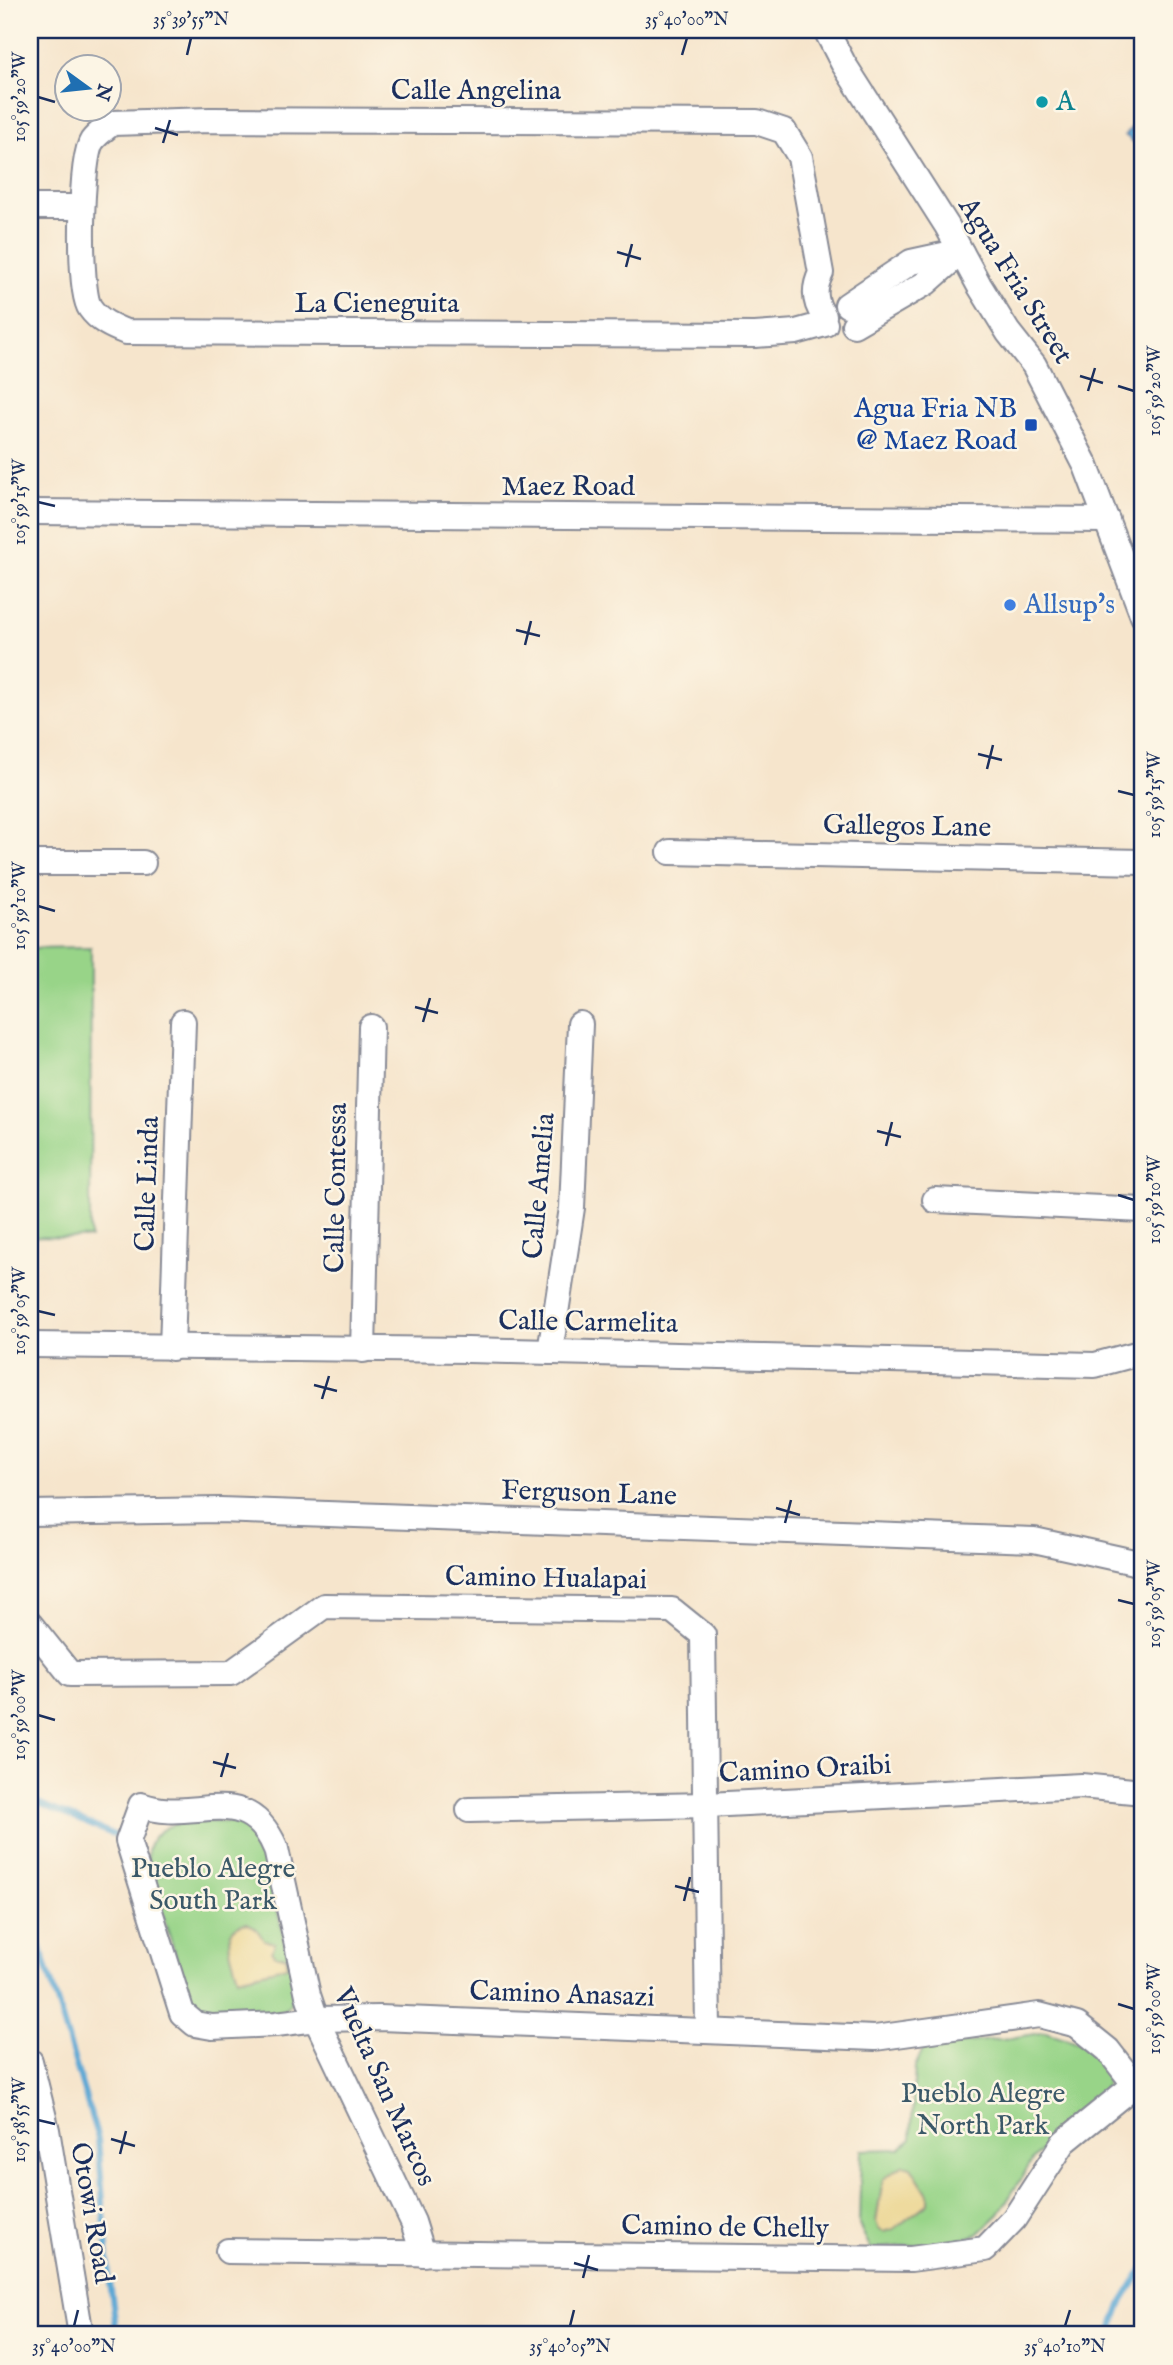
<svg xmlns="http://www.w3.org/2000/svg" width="1173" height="2365" font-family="'IM FELL English',serif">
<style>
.green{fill:#98d488;stroke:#5a8273;stroke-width:2}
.sand{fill:#eeda9e;stroke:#84847e;stroke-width:2}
.water{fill:#5ca7d4;stroke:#3c6b99;stroke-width:2}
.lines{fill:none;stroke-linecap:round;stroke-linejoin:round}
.stream{stroke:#5ca7d4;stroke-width:6}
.minor-casing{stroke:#888a95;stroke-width:28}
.minor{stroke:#fff;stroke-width:24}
.ticks{fill:none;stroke:#1b2f5e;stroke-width:2.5}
.culture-dot{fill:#0f9aa8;stroke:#fcf5e5;stroke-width:2.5}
.transit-dot{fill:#1a4fb4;stroke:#fcf5e5;stroke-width:2.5}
.shop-dot{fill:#3f7fe0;stroke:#fcf5e5;stroke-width:2.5}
.labels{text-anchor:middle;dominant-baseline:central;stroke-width:5;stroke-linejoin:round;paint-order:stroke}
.street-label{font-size:28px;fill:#1b2f5e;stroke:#fcf5e5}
.culture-label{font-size:28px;fill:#0d838f;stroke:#fcf5e5;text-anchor:start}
.transit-label{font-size:28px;fill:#164399;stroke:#fcf5e5;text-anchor:end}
.shop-label{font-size:28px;fill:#366cbe;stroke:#fcf5e5;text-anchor:start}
.park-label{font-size:28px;fill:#3a5868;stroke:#fcf5e5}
.neatline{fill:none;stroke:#1b2f5e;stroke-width:2.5}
.ticks-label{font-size:18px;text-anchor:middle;fill:#1b2f5e}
</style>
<rect width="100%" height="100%" fill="#fcf5e5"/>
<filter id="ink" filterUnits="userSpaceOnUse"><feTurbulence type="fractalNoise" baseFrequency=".0143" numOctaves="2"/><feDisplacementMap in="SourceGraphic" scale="14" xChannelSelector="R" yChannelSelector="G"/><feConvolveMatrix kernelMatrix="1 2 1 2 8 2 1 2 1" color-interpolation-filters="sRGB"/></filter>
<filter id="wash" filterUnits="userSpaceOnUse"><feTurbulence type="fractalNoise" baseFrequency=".00686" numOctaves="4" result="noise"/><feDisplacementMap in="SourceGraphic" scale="28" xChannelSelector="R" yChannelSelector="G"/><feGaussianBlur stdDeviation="1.57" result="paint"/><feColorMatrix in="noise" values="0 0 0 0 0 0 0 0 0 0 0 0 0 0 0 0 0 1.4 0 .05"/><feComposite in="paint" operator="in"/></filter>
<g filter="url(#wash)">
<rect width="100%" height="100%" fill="#f6e5cc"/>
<g class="green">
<path d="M 91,947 L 90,1238 L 30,1237 L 30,948 Z"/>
<path d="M 233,1822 C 248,1828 256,1834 263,1848 L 294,1982 C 296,2021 267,2014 238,2015 C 230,2015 218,2018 210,2016 C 198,2013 193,2002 187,1992 L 147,1864 C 148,1859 147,1852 149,1847 C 160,1814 206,1823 233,1822 Z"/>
<path d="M 1046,2032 L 1084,2044 L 1109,2074 L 1103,2092 L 1067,2122 L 1033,2159 L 999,2214 L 978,2234 L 953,2242 L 871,2249 L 859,2225 L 861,2150 L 900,2149 L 911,2139 L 915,2067 L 924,2047 L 1011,2038 Z"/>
</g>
<g class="sand">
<path d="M 247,1923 L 255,1927 L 264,1940 L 275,1943 L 272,1952 L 277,1956 L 286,1956 L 288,1966 L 238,1978 C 233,1958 217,1927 247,1923 Z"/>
<path d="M 904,2165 L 911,2167 L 928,2194 L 928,2203 L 894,2229 L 884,2232 L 879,2230 L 876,2222 L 883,2179 Z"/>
</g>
<path class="water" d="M 1143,101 L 1143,138 L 1135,143 L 1125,135 L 1136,123 Z"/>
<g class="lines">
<g class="stream">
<path d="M 30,1803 L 36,1802 L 122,1838"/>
<path d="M 30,1911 L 98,2139 L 109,2275 L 117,2335"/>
<path d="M 1110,2335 L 1121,2304 L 1143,2268"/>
</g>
</g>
</g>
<g filter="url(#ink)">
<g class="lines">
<defs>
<g id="minor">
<path d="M 826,30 L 843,63 L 947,226 L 979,285 L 1008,332 L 1034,365 L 1086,466 L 1143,616"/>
<path d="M 30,207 L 82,207"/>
<path d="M 847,305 L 911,262 L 957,252"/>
<path d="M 824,316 C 814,302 813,289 821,273 L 800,157 L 784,131 L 757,122 L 210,120 L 112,123 C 106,128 97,134 92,141 C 80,159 78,291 90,308 C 99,321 113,327 126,332 L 755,335 L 796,332 L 825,324"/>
<path d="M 854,325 L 926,283 L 961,252"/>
<path d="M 30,512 L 1107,520"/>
<path d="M 670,852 L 1143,862"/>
<path d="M 30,863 L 143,863"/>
<path d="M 935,1200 L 1143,1210"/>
<path d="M 30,1345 L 468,1350 L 1095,1365 L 1143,1352"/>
<path d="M 172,1348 L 183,1022"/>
<path d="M 363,1350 L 371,1027"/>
<path d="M 550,1352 L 572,1208 L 580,1024"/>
<path d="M 30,1513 L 220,1510 L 1034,1540 L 1143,1564"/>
<path d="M 30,1624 L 70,1674 L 231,1673 L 324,1606 L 672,1610 L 703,1635 L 708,2031"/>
<path d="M 469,1810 L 707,1805 L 1081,1786 L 1143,1792"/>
<path d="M 30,2061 L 47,2130 L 81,2335"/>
<path d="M 228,2251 L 911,2259 L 985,2249 L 1014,2219 L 1064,2142 L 1143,2078"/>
<path d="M 423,2254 L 413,2222 L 316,2019 L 308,1995 L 276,1849 C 246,1778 193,1825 141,1805 L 128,1841 L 182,2013 L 195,2024 L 212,2027 L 276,2024 L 316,2019 L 380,2018 L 875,2038 L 1039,2015 L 1077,2025 L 1108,2050 L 1135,2085"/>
</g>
</defs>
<use href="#minor" class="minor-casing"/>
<use href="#minor" class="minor"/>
</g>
</g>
<path class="ticks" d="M 187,55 L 191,38M 682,55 L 687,38M 38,97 L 55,102M 155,128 L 178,135M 163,143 L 170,120M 617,252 L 641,259M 626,267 L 632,244M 1080,376 L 1103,383M 1118,386 L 1134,391M 1088,391 L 1095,368M 38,502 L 55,506M 516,630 L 540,636M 525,645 L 531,621M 978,754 L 1002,760M 987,769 L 993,745M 1118,791 L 1134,795M 38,906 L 55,911M 415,1007 L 438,1013M 423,1022 L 430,998M 877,1131 L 901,1137M 886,1146 L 892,1122M 1118,1195 L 1134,1200M 38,1311 L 55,1315M 314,1385 L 337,1391M 322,1399 L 329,1376M 776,1508 L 800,1515M 785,1523 L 791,1500M 1118,1600 L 1134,1604M 38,1715 L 55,1720M 213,1762 L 236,1768M 221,1777 L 228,1753M 675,1886 L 699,1892M 684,1901 L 690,1877M 1118,2004 L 1134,2009M 38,2120 L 55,2124M 111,2139 L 135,2146M 120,2154 L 126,2131M 574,2263 L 598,2270M 583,2278 L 589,2255M 74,2326 L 78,2310M 570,2326 L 574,2310M 1065,2326 L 1070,2310"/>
<circle class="culture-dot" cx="1042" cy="102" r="7"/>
<rect class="transit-dot" x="1024" y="418" width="14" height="14" rx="3.5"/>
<circle class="shop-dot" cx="1010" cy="605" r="7"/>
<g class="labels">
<g class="street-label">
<text x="476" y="91">Calle Angelina</text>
<text transform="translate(1015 281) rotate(58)">Agua Fria Street</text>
<text x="377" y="304">La Cieneguita</text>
<text x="568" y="487">Maez Road</text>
<text transform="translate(907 827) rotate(1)">Gallegos Lane</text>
<text transform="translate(148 1184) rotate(-88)">Calle Linda</text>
<text transform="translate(540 1186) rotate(-85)">Calle Amelia</text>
<text transform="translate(337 1188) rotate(-89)">Calle Contessa</text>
<text transform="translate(588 1323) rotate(1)">Calle Carmelita</text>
<text transform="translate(589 1494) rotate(2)">Ferguson Lane</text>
<text transform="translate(546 1579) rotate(1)">Camino Hualapai</text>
<text transform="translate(805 1770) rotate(-3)">Camino Oraibi</text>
<text transform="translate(562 1995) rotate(2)">Camino Anasazi</text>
<text transform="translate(384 2087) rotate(66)">Vuelta San Marcos</text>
<text transform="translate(91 2213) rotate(80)">Otowi Road</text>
<text transform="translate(725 2228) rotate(1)">Camino de Chelly</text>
</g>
<g class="culture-label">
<text x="1056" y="102">A</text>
</g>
<g class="transit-label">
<text x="1017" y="409">Agua Fria NB<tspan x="1017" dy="32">@ Maez Road</tspan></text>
</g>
<g class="shop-label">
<text x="1024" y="605">Allsup's</text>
</g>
<g class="park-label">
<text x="213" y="1869">Pueblo Alegre<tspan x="213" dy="32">South Park</tspan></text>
<text x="983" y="2094">Pueblo Alegre<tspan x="983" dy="32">North Park</tspan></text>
</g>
</g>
<rect width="1173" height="2365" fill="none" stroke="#fcf5e5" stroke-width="77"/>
<g transform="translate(88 88) rotate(105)"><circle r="33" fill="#fcf5e5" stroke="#a2a6af" stroke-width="2"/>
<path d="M0-5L12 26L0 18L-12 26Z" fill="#1f6fb2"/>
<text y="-10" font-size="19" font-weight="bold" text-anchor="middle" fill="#1b2f5e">N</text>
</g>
<rect x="38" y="38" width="1096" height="2288" class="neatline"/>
<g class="ticks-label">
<text x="191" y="25">35°39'55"N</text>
<text x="687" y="25">35°40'00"N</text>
<text transform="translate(19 97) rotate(-90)" y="6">105°59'20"W</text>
<text transform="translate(1154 391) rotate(-90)" y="6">105°59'20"W</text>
<text transform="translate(19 502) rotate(-90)" y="6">105°59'15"W</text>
<text transform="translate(1154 795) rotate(-90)" y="6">105°59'15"W</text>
<text transform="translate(19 906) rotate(-90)" y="6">105°59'10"W</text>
<text transform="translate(1154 1200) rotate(-90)" y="6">105°59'10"W</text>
<text transform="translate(19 1311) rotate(-90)" y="6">105°59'05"W</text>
<text transform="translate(1154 1604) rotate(-90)" y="6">105°59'05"W</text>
<text transform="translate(19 1715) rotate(-90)" y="6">105°59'00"W</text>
<text transform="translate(1154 2009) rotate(-90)" y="6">105°59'00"W</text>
<text transform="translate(19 2120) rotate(-90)" y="6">105°58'55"W</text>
<text x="74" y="2352">35°40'00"N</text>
<text x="570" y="2352">35°40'05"N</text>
<text x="1065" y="2352">35°40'10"N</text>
</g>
</svg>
